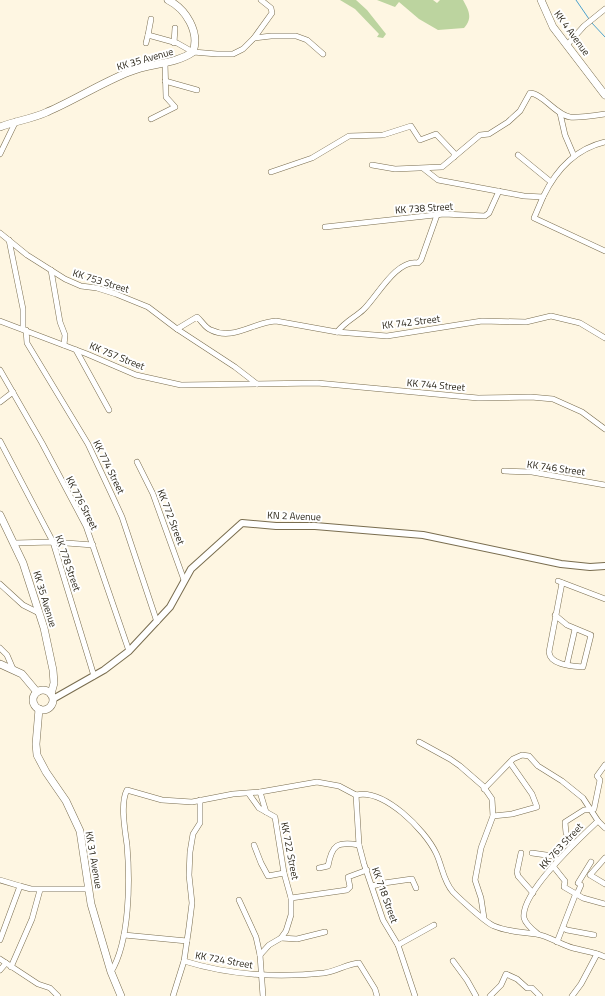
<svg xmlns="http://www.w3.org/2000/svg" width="605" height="996" font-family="'Titillium Web',sans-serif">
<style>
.green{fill:#bcd49f}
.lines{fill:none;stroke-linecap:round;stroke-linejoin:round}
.stream{stroke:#4da2ce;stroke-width:1}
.minor-casing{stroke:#796d4f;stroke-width:6}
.tertiary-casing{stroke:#796d4f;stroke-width:8}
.secondary-casing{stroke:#796d4f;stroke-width:8}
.minor{stroke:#fff;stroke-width:5}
.tertiary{stroke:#fff;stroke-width:6}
.secondary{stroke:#fff;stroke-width:7}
.labels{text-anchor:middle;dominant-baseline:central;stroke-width:4;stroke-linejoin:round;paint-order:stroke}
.street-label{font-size:10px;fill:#241f12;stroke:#fff}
</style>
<rect width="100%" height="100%" fill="#fef6e2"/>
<g class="green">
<path d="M 340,0 L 356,0 L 367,10 L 386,34 L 383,38 L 377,37 L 379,34 L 355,9 Z"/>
<path d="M 377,0 L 433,0 L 437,3 L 440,0 L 463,0 C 469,11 473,18 464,28 L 438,30 L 419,19 L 399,2 L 395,7 Z"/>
</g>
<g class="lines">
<g class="stream">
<path d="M 576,0 L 589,19"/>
<path d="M 591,22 L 605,37"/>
</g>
<defs>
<g id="minor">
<path d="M 151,19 L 148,35 L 177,43 L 193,52 L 217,54 L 233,54 L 243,49 L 254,38 L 271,36 L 296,36 L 307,40 L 323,54"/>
<path d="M 254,38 L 272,13 L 271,8 L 261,0"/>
<path d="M 146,43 L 148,35"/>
<path d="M 174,43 L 175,28"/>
<path d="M 567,45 L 584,26 L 605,9"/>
<path d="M 165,81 L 197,90"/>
<path d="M 560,113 L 565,135 L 574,156"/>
<path d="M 151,119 L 175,107 L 166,97 L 165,63"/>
<path d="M 0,154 L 16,121"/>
<path d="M 518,155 L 551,182"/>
<path d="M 372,165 L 395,169 L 442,167 L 480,135 L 489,134 L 508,122 L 520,111 L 530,93 C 542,93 556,115 570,117 C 576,118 598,115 605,114"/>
<path d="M 424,169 L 438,180 L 524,196 L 543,197 C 556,170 575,149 605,142"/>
<path d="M 271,172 L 312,158 L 349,136 L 383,135 L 411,126 L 420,140 L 436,134 L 454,153 L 454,157"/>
<path d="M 543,197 L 534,218 L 605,251"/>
<path d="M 325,227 L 444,214 L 485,216 L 489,213 L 499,191"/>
<path d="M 0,233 L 27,255 L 65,279 L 81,286 L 97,288 L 116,294 L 148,307 L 177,329 L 235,367 L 257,384"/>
<path d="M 9,240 L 23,309 L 23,329"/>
<path d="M 51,270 L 60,322 L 65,335 L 64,345"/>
<path d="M 0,321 L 87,354 L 136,375 L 181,385 L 317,383 L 478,398 L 531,397 L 553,399 L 582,412 L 605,429"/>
<path d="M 177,329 L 197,317 C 202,321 205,328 211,330 C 233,341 254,322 276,321 L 337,332 L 387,336 L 482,321 L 526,322 L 551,316 L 580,323 L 605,338"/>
<path d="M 26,330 L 27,343 L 88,444 L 111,493 L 122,517 L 157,622"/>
<path d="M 337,332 C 346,321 354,318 363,310 C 377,297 396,259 418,263 L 421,260 L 437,215"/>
<path d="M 76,350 L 109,410"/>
<path d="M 0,370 L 42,443 L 86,526 L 129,651"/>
<path d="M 0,402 L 13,392"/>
<path d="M 0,441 L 53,542 L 94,676"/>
<path d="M 137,462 L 153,494 L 184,580"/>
<path d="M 504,471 L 532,472 L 605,485"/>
<path d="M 15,543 L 53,542 L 93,545"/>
<path d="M 558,581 L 605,599"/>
<path d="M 0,584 L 23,605 L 39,613"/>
<path d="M 555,615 L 567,625 L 591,635 L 583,667 C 572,666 550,665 549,652 L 562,583"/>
<path d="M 0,648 L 7,655 L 13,669"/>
<path d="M 567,664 L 575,629"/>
<path d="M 419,742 L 450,759 L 460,766 L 483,786 L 492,799 L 493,816 L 481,848 L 475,880 L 481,898 L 484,918"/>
<path d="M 484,789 L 513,759 L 522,755 L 529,756 L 538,766 L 562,781 L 583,798 L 598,821"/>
<path d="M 260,792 L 266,812"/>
<path d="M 249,794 L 259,808 L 275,817 L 284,873 L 291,898 L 291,915 L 286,931 L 281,938 L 269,945 L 260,955"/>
<path d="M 356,795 C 384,788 425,830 436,853 C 442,865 443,881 453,892 C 460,899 486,923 494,926 C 508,932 522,932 536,934 C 549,936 561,945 573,948 C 584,951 595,952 605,957"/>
<path d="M 356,795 L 359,845 L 364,864 L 383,920 L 398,945 L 415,996"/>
<path d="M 493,816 L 512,814 L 537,807 L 532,794 L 511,764"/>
<path d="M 573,844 L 566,833 L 565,822 L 584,810 L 594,809 L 600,780 L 597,776 L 605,765"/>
<path d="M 254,845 L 261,863 L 268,876 L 284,873"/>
<path d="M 521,853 L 517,872 L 518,876 L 533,893"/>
<path d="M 532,853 L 553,856 L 558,860"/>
<path d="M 605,858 L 590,875 L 605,884"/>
<path d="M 553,866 L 565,881 L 564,887 L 583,898 L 605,904"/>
<path d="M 319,868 L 328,866 C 332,845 337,841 359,845"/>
<path d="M 0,880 L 20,886"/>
<path d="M 372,886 L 384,883 L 412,879 L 416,888"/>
<path d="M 577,894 L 581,885 L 578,883 L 591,862"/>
<path d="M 291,898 L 347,890 L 350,887 L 348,877 L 367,870"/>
<path d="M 239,900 L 256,937 L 260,955 L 263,996"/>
<path d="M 563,928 L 567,930 L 594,935"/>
<path d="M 538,934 C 533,930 526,925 524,918 C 520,893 581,837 598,821 L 605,828"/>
<path d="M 124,935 L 187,941"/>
<path d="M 281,938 L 297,939 L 325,932"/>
<path d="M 0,940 L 20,886 L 31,889 L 89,889"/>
<path d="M 557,942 L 576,893"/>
<path d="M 398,945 L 434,925"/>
<path d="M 0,959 L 38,984 L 50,988 L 58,996"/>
<path d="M 184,961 C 229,975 277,978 324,973 C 337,971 347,964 359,963 L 375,989 L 377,996"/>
<path d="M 453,961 L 467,980 L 476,996"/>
<path d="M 11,967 L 32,919 L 40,890"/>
<path d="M 0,970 L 6,963"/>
<path d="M 111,972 C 130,941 130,880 127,845 C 125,830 120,803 127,790 L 162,800 L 192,802 L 233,794 L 260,792 L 317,782 L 339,786 L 356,795"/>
<path d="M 173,996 L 184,961 L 189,927 L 192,903 L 189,875 L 190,852 L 193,834 L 200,823 L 200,800"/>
<path d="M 490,996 L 501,985 L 506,974 L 517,979 L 527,988 L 532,988 L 540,996"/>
<path d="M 572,996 L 581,984 L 597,954"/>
</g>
<path id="tertiary" d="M 53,699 L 104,670 L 129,651 L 170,607 L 191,569 L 242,523 L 276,526 L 315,526 L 423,535 L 561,564 L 590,567 L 605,566"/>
<g id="secondary">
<path d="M 541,0 L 553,27 L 605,95"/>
<path d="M 0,127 C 15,121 32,119 47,112 C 75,100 101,83 129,72 C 150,63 174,65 193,52 C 200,32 186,9 168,0"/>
<path d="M 0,515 L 23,563 L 44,628 L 53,670 L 54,683 L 51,694"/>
<path d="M 0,664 L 22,674 L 37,692"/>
<circle cx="43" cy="700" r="10"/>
<path d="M 39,709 L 36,744 L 37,755 L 46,772 L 66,801 L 80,831 L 91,904 L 111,972 L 121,996"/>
</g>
</defs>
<use href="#minor" class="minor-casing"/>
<use href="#tertiary" class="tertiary-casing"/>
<use href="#secondary" class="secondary-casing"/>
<use href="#minor" class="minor"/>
<use href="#tertiary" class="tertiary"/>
<use href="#secondary" class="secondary"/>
</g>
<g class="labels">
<g class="street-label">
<text transform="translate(572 33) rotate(54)">KK 4 Avenue</text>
<text transform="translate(145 59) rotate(-16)">KK 35 Avenue</text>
<text transform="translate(424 208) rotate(-4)">KK 738 Street</text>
<text transform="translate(101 281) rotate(17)">KK 753 Street</text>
<text transform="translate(411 322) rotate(-7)">KK 742 Street</text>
<text transform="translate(117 356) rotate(22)">KK 757 Street</text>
<text transform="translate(436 385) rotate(5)">KK 744 Street</text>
<text transform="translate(109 467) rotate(64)">KK 774 Street</text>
<text transform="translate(556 468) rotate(8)">KK 746 Street</text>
<text transform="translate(82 503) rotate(63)">KK 776 Street</text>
<text transform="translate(294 516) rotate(2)">KN 2 Avenue</text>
<text transform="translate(171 517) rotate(69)">KK 772 Street</text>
<text transform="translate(68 563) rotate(71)">KK 778 Street</text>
<text transform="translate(45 599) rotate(73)">KK 35 Avenue</text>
<text transform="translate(561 846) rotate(-47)">KK 763 Street</text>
<text transform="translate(290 851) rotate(79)">KK 722 Street</text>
<text transform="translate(94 860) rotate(80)">KK 31 Avenue</text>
<text transform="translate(385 895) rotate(70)">KK 718 Street</text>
<text transform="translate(224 960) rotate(10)">KK 724 Street</text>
</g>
</g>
</svg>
